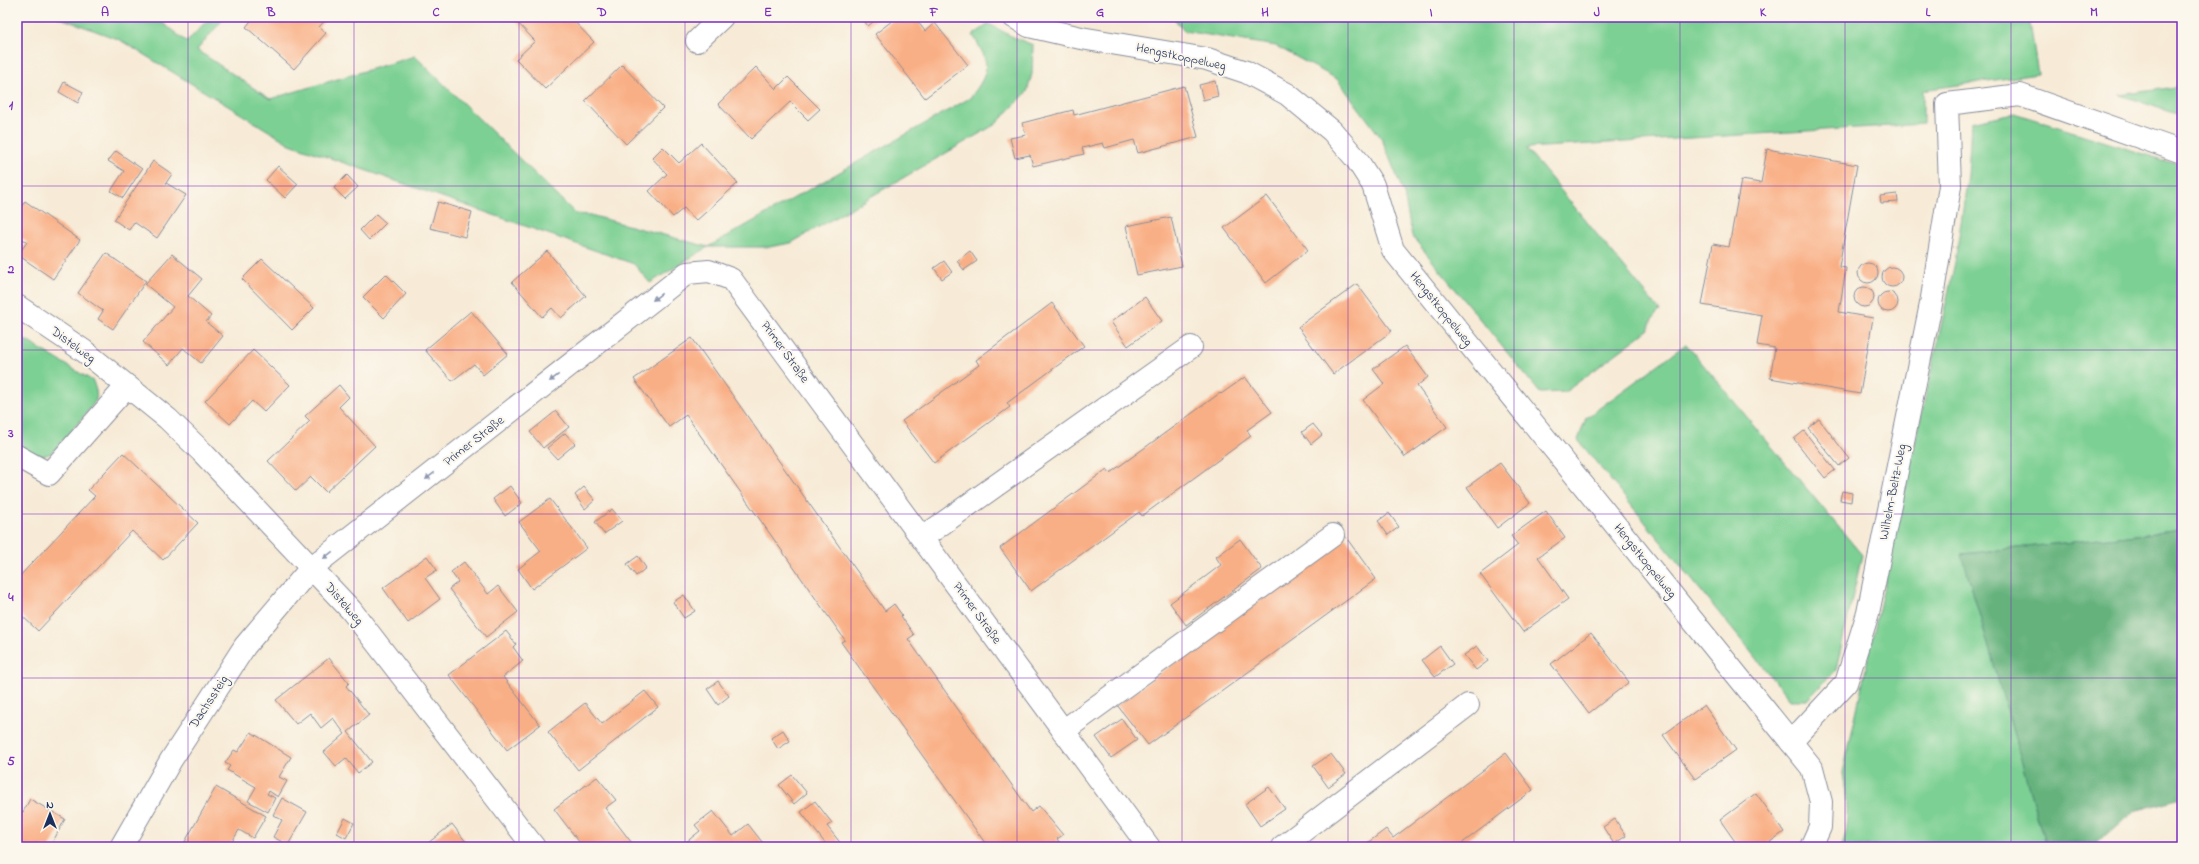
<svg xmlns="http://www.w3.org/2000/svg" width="2199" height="864" font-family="'Indie Flower',sans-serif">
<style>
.green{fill:#7cd093;stroke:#4c8078}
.forest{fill:#65b27d;stroke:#40706e}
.building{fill:#f9af85}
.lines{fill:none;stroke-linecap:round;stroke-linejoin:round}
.minor-casing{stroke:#898d9a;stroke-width:24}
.minor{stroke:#fff;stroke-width:22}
.oneway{fill:#8d97ae}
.grid{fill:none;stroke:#7b2cbf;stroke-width:1;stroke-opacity:0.55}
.labels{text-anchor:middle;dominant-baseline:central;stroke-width:4;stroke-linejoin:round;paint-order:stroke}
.street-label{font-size:13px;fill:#1b2f5e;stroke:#fbf7ec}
.neatline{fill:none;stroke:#7b2cbf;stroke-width:1.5}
.grid-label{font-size:13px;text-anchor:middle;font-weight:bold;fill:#7b2cbf}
</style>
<rect width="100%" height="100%" fill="#fbf7ec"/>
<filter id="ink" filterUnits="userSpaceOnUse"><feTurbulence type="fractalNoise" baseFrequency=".025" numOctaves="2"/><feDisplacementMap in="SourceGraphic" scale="8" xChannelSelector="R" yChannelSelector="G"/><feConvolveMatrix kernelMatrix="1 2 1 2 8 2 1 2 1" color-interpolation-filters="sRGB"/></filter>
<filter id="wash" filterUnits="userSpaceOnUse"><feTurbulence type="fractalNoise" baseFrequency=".012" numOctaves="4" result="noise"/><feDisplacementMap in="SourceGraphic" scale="16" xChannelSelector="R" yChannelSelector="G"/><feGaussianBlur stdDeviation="0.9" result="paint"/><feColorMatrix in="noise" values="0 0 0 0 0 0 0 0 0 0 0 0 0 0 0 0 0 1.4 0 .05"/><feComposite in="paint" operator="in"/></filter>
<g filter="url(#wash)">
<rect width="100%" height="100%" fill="#f7ebd7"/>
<g class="green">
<path d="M 58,17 L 155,17 L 187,42 L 210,17 L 225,17 L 197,50 L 270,99 L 415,56 L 576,214 L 590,215 L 708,247 L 970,98 C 991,71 990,64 973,35 L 989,24 L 1013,37 L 1033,45 L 1032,74 L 1027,92 L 996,124 L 791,243 L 769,247 L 708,247 L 650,283 L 634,264 L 290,144 L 120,40 Z"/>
<path d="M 1173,17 L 2029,17 L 2038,74 L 1923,90 L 1923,124 L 1526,148 L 1660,311 L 1652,319 L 1648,330 L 1565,392 L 1540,393 L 1412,236 L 1404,194 L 1382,139 L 1337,79 L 1276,46 L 1184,31 Z"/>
<path d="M 2182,86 L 2182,116 L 2120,95 Z"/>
<path d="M 2014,113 L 2182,166 L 2182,530 L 1963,554 L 2046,847 L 1840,847 C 1851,823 1847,798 1843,773 L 1955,262 L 1968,176 L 1971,122 Z"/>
<path d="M 17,335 L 93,381 C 95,387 98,394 96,400 C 93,406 55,452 49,454 C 39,459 26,451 17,446 Z"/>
<path d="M 1686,344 L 1862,555 L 1836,670 L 1807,700 L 1790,700 L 1578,440 L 1586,418 Z"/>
</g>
<path class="forest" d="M 2182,530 L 2182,798 L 2134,811 L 2093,847 L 2046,847 L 1962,554 Z"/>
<g id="blocks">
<g class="building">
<path d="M 254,17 L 328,17 L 319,27 L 326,33 L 294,69 L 246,27 Z"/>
<path d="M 518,17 L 570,17 L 594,42 L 545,89 L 516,59 L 535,41 L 515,20 Z"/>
<path d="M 861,17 L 879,17 L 868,26 Z"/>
<path d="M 897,17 L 914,17 L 925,31 L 935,23 L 968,65 L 925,98 L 875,34 Z"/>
<path d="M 622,65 L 663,108 L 626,144 L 585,101 Z"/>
<path d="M 756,67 L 776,89 L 788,77 L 820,109 L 808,120 L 790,102 L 751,139 L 718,104 Z"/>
<path d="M 1215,81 L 1218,96 L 1203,100 L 1199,85 Z"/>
<path d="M 64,82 L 83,92 L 78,103 L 59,92 Z"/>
<path d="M 1184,86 L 1198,137 L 1138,153 L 1134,140 L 1105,148 L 1103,143 L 1082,148 L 1084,154 L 1033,166 L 1030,155 L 1015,158 L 1010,138 L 1026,135 L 1022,123 L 1073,110 L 1074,115 Z"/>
<path d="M 701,143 L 738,183 L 696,221 L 684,208 L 673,217 L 649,191 L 667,174 L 652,158 L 663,147 L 679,163 Z"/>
<path d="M 1767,149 L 1857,165 L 1839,267 L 1846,268 L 1839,312 L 1873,318 L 1860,394 L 1770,378 L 1775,348 L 1757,345 L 1762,315 L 1702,305 L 1713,244 L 1729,247 L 1741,180 L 1761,183 Z"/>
<path d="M 116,151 L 142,169 L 123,198 L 111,191 L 124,171 L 108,161 Z"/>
<path d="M 153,161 L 172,174 L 166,183 L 186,195 L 157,238 L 134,222 L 129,230 L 114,220 Z"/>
<path d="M 278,166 L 298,184 L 285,198 L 266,180 Z"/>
<path d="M 347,175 L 358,187 L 345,199 L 334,188 Z"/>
<path d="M 1897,194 L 1898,202 L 1881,203 L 1880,196 Z"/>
<path d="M 1267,196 L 1308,250 L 1266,283 L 1224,228 Z"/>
<path d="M 25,201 L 80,240 L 53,279 L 18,255 L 27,242 L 17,235 L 17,213 Z"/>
<path d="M 438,202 L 472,212 L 465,237 L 430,228 Z"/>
<path d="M 376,214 L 386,223 L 369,240 L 360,230 Z"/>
<path d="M 1171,217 L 1182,266 L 1137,275 L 1126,226 Z"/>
<path d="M 547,251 L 586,296 L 561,318 L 552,308 L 542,317 L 512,282 Z"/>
<path d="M 970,251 L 977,261 L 964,270 L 957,261 Z"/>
<path d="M 106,253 L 146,281 L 113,329 L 98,319 L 103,311 L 78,293 Z"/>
<path d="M 172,254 L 202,279 L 188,296 L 211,316 L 206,322 L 223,336 L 201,363 L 183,348 L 169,365 L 143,342 L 173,307 L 145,284 Z"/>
<path d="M 262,259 L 314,308 L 292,330 L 242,279 Z"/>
<path d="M 944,261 L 952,272 L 942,279 L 934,268 Z"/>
<circle cx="1868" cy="273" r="10"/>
<circle cx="1892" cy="277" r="10"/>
<path d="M 386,274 L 406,294 L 384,318 L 363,297 Z"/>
<path d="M 1357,284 L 1392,331 L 1333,374 L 1298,327 Z"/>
<circle cx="1864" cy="297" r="10"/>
<circle cx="1888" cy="302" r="10"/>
<path d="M 1145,297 L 1162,321 L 1128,346 L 1111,322 Z"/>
<path d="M 1052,303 L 1084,346 L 1007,403 L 1010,407 L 934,463 L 902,421 L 979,365 L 976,360 Z"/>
<path d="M 471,311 L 508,354 L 483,375 L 474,364 L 452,381 L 425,350 Z"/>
<path d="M 692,338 L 885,611 L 894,604 L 902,615 L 901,616 L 914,635 L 908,639 L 1031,812 L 1039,806 L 1063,835 L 1057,839 L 1063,847 L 988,847 L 841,642 L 845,640 L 686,415 L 669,427 L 634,379 Z"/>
<path d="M 1405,346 L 1428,377 L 1417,386 L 1447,427 L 1405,457 L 1363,400 L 1384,384 L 1373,369 Z"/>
<path d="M 253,350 L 290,385 L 264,412 L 252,401 L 230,424 L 205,401 Z"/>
<path d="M 1245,377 L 1272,412 L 1247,430 L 1251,436 L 1142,516 L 1139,512 L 1031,591 L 1000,548 L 1107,469 L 1110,473 L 1220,393 L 1221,394 Z"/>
<path d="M 339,385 L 349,397 L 339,407 L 375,446 L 326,492 L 311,477 L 296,491 L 268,461 L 310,421 L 305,416 Z"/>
<path d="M 556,411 L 569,427 L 543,448 L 530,432 Z"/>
<path d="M 1819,419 L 1849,458 L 1839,466 L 1808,428 Z"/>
<path d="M 1313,424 L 1322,435 L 1311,444 L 1302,432 Z"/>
<path d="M 1804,431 L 1835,470 L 1825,478 L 1794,439 Z"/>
<path d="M 565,433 L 575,444 L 557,459 L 547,448 Z"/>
<path d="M 123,453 L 198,523 L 163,560 L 132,531 L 38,631 L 17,611 L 17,579 L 95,496 L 88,490 Z"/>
<path d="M 1500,463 L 1530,503 L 1497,528 L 1467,487 Z"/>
<path d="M 510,486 L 522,503 L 505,516 L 493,499 Z"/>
<path d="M 584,487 L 595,500 L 585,509 L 575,495 Z"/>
<path d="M 1842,491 L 1852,493 L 1851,502 L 1840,500 Z"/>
<path d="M 550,499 L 587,548 L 532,589 L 518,569 L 541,551 L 519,522 Z"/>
<path d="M 17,508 L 22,511 L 17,521 Z"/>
<path d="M 612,509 L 622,521 L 604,534 L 595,522 Z"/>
<path d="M 1546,511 L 1565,538 L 1538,557 L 1568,599 L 1523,632 L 1480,574 L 1518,545 L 1511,536 Z"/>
<path d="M 1389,513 L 1399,527 L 1388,535 L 1378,521 Z"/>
<path d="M 1345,536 L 1376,579 L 1148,745 L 1117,705 Z"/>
<path d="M 1240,539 L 1262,569 L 1186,625 L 1170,603 L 1221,565 L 1216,557 Z"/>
<path d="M 427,556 L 437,570 L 425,578 L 440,599 L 408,623 L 383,588 Z"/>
<path d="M 638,556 L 646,568 L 636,576 L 627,564 Z"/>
<path d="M 464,562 L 488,594 L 498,586 L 518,612 L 486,637 L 449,589 L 458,582 L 451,572 Z"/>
<path d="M 684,595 L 695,611 L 684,618 L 673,602 Z"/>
<path d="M 506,631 L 516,644 L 513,647 L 523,661 L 503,677 L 540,725 L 507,750 L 449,675 Z"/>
<path d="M 1591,633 L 1629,682 L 1589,713 L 1551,664 Z"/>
<path d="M 1440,646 L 1453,664 L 1435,677 L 1422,660 Z"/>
<path d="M 1477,646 L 1488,661 L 1476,670 L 1464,655 Z"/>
<path d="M 329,658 L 349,683 L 346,686 L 369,715 L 348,732 L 372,762 L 358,773 L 346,758 L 336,766 L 324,752 L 345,734 L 333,718 L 321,728 L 310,713 L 296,724 L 276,700 Z"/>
<path d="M 718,681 L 729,696 L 718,705 L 707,689 Z"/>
<path d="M 645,691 L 658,707 L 578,770 L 548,732 L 585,703 L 602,724 Z"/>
<path d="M 1704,705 L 1736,750 L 1695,779 L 1663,735 Z"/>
<path d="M 1122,719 L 1137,740 L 1111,758 L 1096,737 Z"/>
<path d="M 783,730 L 790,741 L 778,749 L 771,738 Z"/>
<path d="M 251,732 L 291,757 L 279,777 L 287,781 L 278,797 L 269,791 L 267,794 L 275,798 L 268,812 L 248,801 L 256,787 L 227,770 L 230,766 L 225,763 L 234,750 L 238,752 Z"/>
<path d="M 1506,753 L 1533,790 L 1457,847 L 1362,847 L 1386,829 L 1393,838 Z"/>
<path d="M 1331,754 L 1346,774 L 1328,787 L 1313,766 Z"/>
<path d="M 792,775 L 807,793 L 794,804 L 779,785 Z"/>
<path d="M 597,777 L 616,800 L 605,808 L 635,847 L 583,847 L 554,809 Z"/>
<path d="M 216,787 L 266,816 L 253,838 L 239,830 L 229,847 L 182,847 Z"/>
<path d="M 1269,787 L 1285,809 L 1260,826 L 1245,804 Z"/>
<path d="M 1756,793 L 1784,832 L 1763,847 L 1739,847 L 1720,820 Z"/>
<path d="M 282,798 L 307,812 L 288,845 L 273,837 L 282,820 L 273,815 Z"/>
<path d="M 30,799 L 65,819 L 50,847 L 17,847 L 17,809 L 23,812 Z"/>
<path d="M 815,801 L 832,823 L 827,826 L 842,845 L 840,847 L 828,847 L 801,812 Z"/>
<path d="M 713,811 L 733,836 L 748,824 L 766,847 L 680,847 L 700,831 L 695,825 Z"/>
<path d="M 345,818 L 354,823 L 346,838 L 337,833 Z"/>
<path d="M 1615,819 L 1626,836 L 1614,844 L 1603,827 Z"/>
<path d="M 452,824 L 470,847 L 423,847 Z"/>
</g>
</g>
</g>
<g filter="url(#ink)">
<use href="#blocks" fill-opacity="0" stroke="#898d9a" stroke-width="1"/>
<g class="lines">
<defs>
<g id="minor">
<path d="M 1014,17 L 1029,26 L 1081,38 L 1207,59 L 1246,72 L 1287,94 L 1332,131 L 1357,160 L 1373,185 L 1393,250 L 1812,768 L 1821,802 L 1820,827 L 1811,847"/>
<path d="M 697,41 L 722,17"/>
<path d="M 17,306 L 84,351 L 168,419 L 202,452 L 351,610 L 534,847"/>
<path d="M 17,456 L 49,474 L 127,386"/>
<path d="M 922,538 L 1191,347"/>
<path d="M 1063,731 L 1333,535"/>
<path d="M 1791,742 L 1846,683 L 1868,613 L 1931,304 L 1950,186 L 1947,104 L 2020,95 L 2182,152"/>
<path d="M 121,847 L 171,760 L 245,646 L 311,568 L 687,273 L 709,271 L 731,279 L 1149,847"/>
<path d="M 1282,847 L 1468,705"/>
</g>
</defs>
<use href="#minor" class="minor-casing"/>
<use href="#minor" class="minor"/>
</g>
<defs><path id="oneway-solid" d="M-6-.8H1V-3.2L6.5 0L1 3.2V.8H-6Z"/></defs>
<g class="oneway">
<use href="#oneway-solid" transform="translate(657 297) rotate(142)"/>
<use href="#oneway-solid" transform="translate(554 378) rotate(142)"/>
<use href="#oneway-solid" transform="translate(430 476) rotate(142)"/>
<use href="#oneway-solid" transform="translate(328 555) rotate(142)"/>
</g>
</g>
<path class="grid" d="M 188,17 L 188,847M 354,17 L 354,847M 519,17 L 519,847M 685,17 L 685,847M 851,17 L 851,847M 1017,17 L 1017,847M 1182,17 L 1182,847M 1348,17 L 1348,847M 1514,17 L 1514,847M 1680,17 L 1680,847M 1845,17 L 1845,847M 2011,17 L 2011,847M 17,186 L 2182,186M 17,350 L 2182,350M 17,514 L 2182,514M 17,678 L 2182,678"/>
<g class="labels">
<g class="street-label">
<text transform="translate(1181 57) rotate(12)">Hengstkoppelweg</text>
<text transform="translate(1441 309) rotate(51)">Hengstkoppelweg</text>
<text transform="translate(73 345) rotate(36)">Distelweg</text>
<text transform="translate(785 352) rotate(54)">Primer Straße</text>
<text transform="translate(474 441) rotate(-38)">Primer Straße</text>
<text transform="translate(1893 492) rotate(-79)">Wilhelm-Beltz-Weg</text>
<text transform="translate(1645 561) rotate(51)">Hengstkoppelweg</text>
<text transform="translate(344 604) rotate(49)">Distelweg</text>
<text transform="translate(977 613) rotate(54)">Primer Straße</text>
<text transform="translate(209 702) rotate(-57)">Dachssteig</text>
</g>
</g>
<rect width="2199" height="864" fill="none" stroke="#fbf7ec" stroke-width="44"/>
<g transform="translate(50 814)" stroke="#fbf7ec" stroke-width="3" paint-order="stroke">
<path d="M0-3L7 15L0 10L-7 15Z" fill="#1b2f5e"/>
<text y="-6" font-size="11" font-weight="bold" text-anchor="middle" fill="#1b2f5e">N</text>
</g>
<rect x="22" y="22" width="2155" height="820" class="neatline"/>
<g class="grid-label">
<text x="105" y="16">A</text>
<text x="271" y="16">B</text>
<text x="436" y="16">C</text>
<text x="602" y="16">D</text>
<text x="768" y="16">E</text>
<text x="934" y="16">F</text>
<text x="1100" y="16">G</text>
<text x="1265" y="16">H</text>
<text x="1431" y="16">I</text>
<text x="1597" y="16">J</text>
<text x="1763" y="16">K</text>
<text x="1928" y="16">L</text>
<text x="2094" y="16">M</text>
<text x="11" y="109">1</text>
<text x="11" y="273">2</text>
<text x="11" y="437">3</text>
<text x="11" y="601">4</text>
<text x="11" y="765">5</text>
</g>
</svg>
